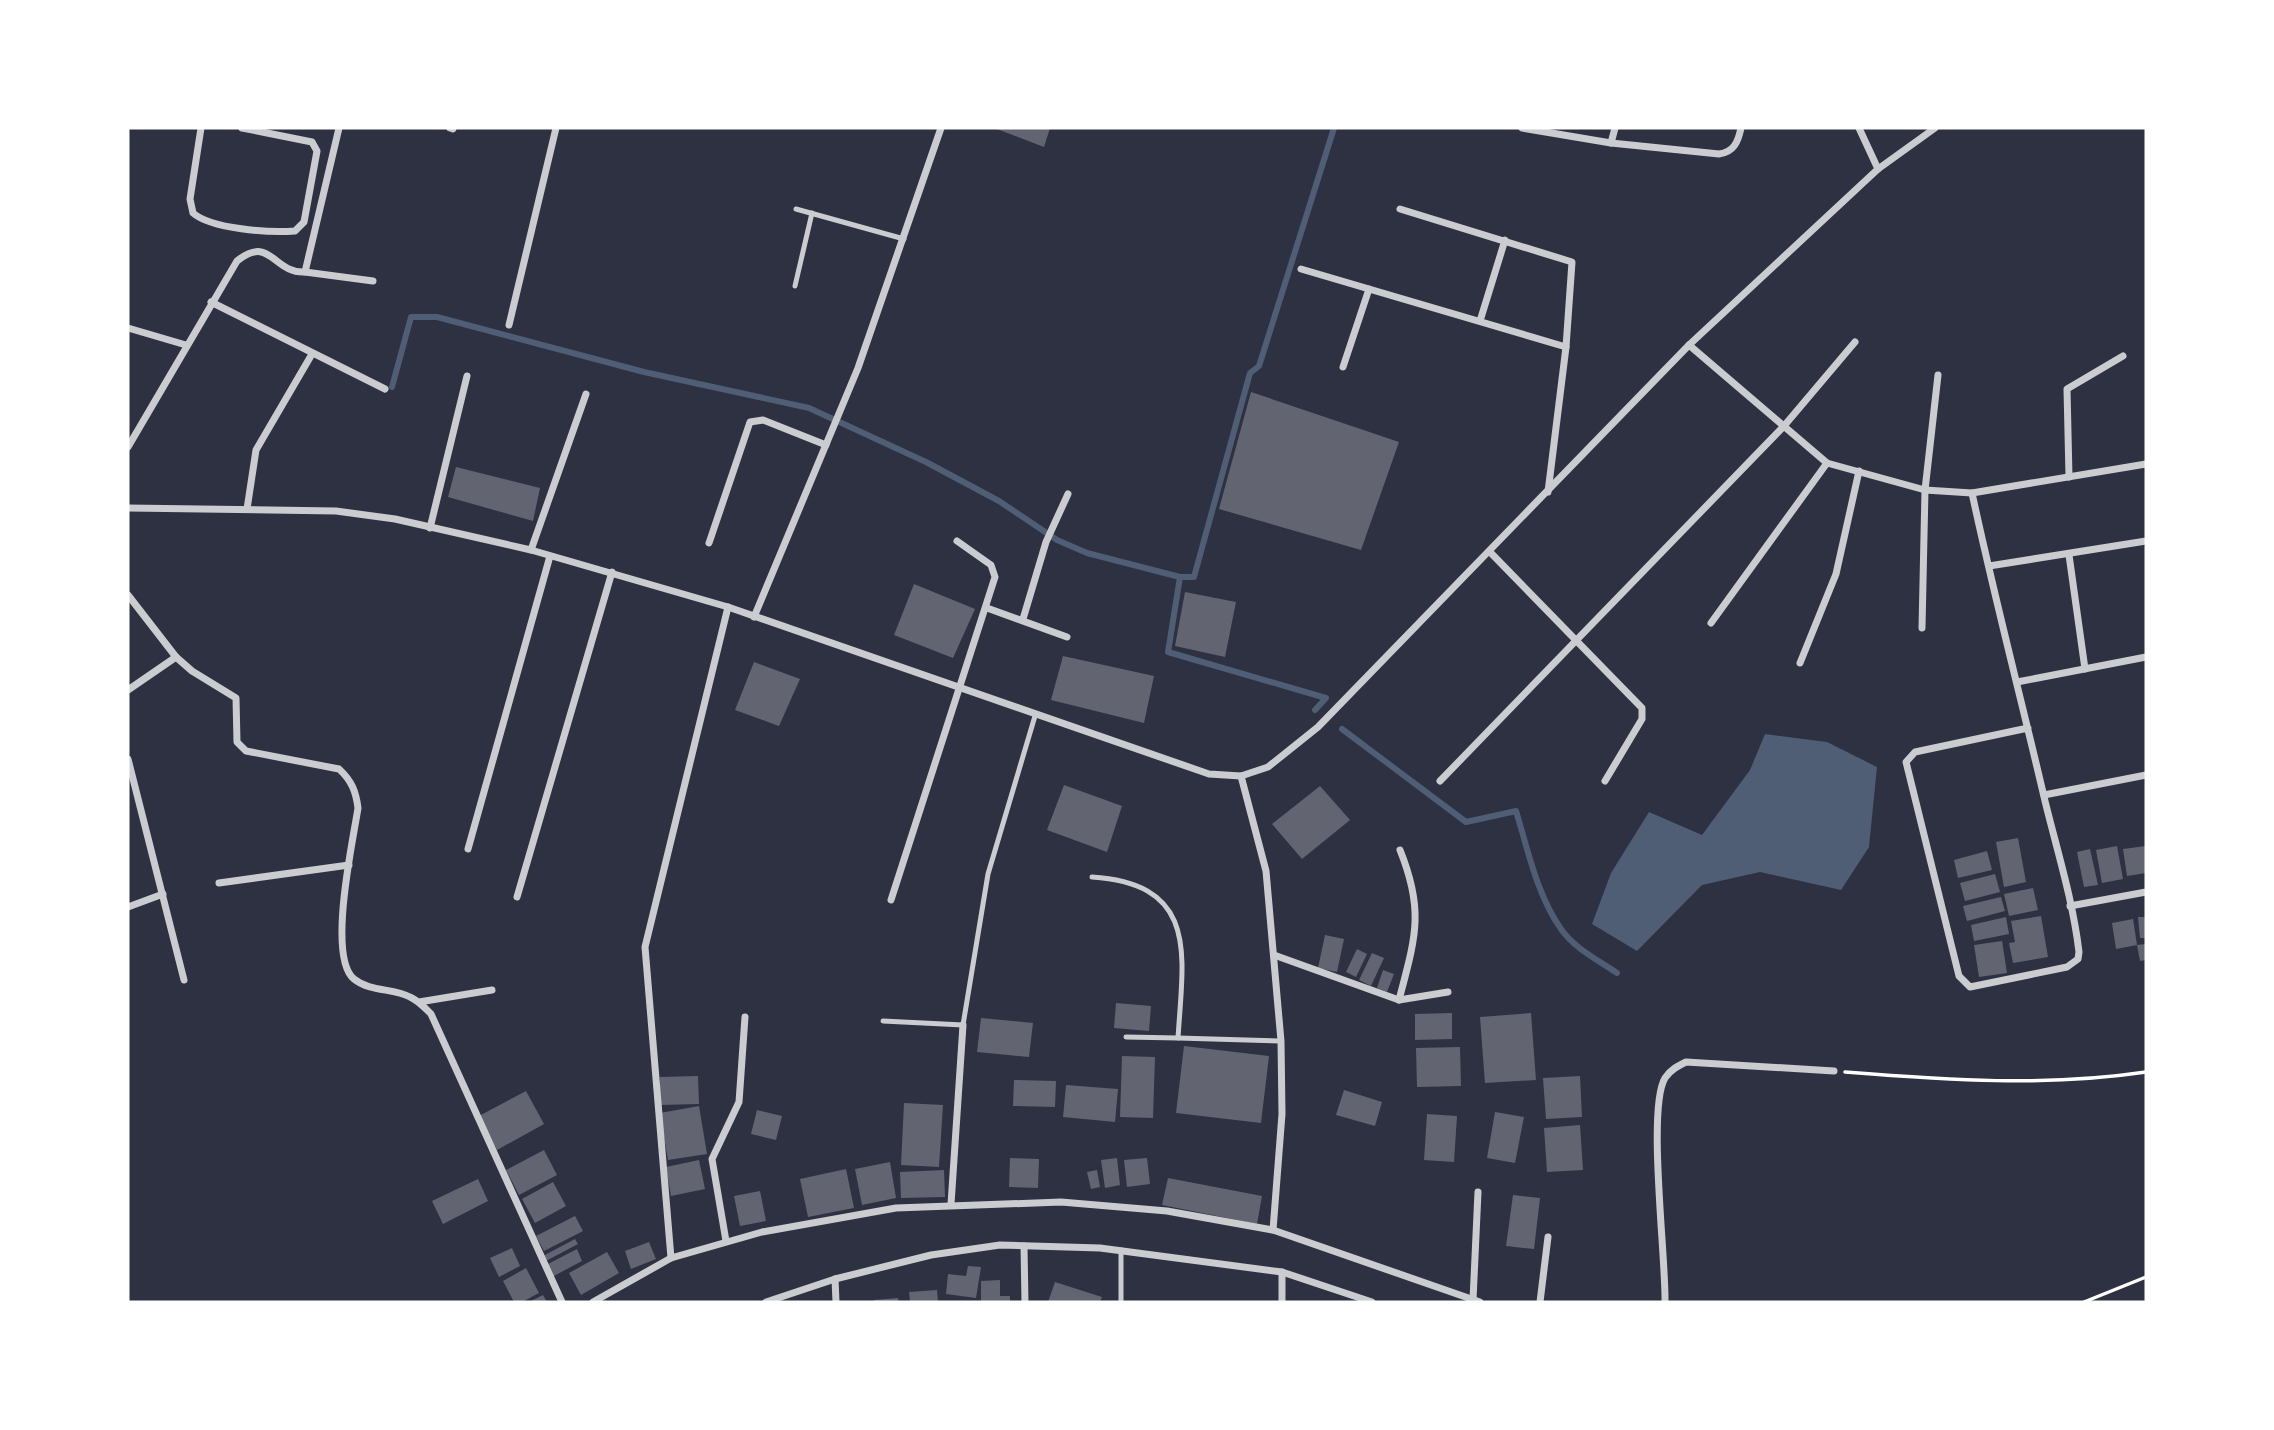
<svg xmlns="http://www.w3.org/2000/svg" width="2274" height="1430" font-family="Montserrat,sans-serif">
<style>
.water{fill:#4f5d75}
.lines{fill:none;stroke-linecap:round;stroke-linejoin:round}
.stream{stroke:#4f5d75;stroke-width:6}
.building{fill:#626471}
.path{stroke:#fff;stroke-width:3.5}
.service{stroke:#caccd0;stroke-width:5}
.minor{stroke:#caccd0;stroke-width:7}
</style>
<rect width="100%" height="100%" fill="#2d3142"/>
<path class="water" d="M 1765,734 L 1827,742 L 1877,767 L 1869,847 L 1841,890 L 1760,872 L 1702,885 L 1637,951 L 1592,924 L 1611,873 L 1649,812 L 1702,835 L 1750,770 Z"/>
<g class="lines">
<g class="stream">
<path d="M 392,387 L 411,317 L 437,317 L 644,372 L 809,408 L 926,462 L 999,501 L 1057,540 L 1087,553 L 1180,577 L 1168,652 L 1326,698 L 1315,710"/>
<path d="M 1180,577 L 1194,577 L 1250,373 L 1259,366 L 1334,128"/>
<path d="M 1342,729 L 1466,822 L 1516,811 C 1528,850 1537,895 1561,929 C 1574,948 1598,960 1617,973"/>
</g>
</g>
<g class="building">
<path d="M 994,128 L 1050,128 L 1044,147 Z"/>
<path d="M 1251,392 L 1399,442 L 1361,550 L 1219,509 Z"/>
<path d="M 456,467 L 540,488 L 533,521 L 448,497 Z"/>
<path d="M 914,584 L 975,609 L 953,658 L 894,635 Z"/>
<path d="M 1185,592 L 1236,602 L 1225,657 L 1175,646 Z"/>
<path d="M 1063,656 L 1154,676 L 1144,723 L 1051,700 Z"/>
<path d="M 754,662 L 800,679 L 779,726 L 735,710 Z"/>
<path d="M 1064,785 L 1122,806 L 1107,852 L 1047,830 Z"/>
<path d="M 1320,786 L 1350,820 L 1302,859 L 1272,824 Z"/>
<path d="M 2018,838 L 2026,882 L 2004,887 L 1996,842 Z"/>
<path d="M 2117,846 L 2123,879 L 2102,883 L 2096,850 Z"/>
<path d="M 2146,846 L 2146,873 L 2127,876 L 2123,849 Z"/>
<path d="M 2090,849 L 2098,885 L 2084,887 L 2077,852 Z"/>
<path d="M 1987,851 L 1992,870 L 1958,878 L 1954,860 Z"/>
<path d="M 1995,874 L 2000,892 L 1965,901 L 1960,883 Z"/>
<path d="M 2033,888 L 2038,910 L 2009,916 L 2004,894 Z"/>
<path d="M 2001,897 L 2005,911 L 1967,921 L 1963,906 Z"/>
<path d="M 2041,916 L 2048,957 L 2013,963 L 2009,943 L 2015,942 L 2011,921 Z"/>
<path d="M 2006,917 L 2009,934 L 1974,941 L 1971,925 Z"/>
<path d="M 2138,917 L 2146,917 L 2146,938 L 2140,938 Z"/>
<path d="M 2133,919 L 2137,945 L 2116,949 L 2112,923 Z"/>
<path d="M 1325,935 L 1344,939 L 1337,972 L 1318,968 Z"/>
<path d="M 2002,941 L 2007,973 L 1979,977 L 1974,945 Z"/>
<path d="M 2146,944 L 2146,960 L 2140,961 L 2137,945 Z"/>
<path d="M 1357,949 L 1367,954 L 1356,977 L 1346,972 Z"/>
<path d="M 1372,953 L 1384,958 L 1371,986 L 1359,980 Z"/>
<path d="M 1383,970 L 1394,974 L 1387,992 L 1377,988 Z"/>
<path d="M 1116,1003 L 1151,1006 L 1149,1031 L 1114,1028 Z"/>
<path d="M 1452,1013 L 1452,1039 L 1415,1040 L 1415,1014 Z"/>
<path d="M 1531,1013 L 1536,1080 L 1485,1083 L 1480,1017 Z"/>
<path d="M 981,1018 L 1033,1023 L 1029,1057 L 977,1052 Z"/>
<path d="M 1184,1046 L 1269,1056 L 1261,1123 L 1176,1113 Z"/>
<path d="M 1460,1047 L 1461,1086 L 1417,1087 L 1416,1048 Z"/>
<path d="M 1122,1056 L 1155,1057 L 1153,1118 L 1120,1117 Z"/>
<path d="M 698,1076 L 699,1104 L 660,1105 L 660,1077 Z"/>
<path d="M 1580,1076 L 1582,1117 L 1546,1119 L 1543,1078 Z"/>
<path d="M 1014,1080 L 1056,1081 L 1055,1107 L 1013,1106 Z"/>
<path d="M 1066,1085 L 1118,1089 L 1115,1122 L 1063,1117 Z"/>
<path d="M 1344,1090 L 1382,1102 L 1375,1126 L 1336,1115 Z"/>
<path d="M 526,1091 L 544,1124 L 497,1150 L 479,1116 Z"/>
<path d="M 904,1103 L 943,1105 L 939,1167 L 901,1165 Z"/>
<path d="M 699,1106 L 707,1154 L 668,1160 L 660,1113 Z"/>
<path d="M 757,1110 L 782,1116 L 776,1140 L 751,1134 Z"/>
<path d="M 1495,1112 L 1524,1117 L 1515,1163 L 1487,1158 Z"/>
<path d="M 1427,1114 L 1457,1116 L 1454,1162 L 1424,1160 Z"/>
<path d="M 1580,1125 L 1583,1170 L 1547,1172 L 1544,1128 Z"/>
<path d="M 544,1150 L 557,1175 L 519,1195 L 506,1170 Z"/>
<path d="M 1010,1158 L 1039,1159 L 1038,1188 L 1009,1187 Z"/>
<path d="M 1117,1158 L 1120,1185 L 1105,1188 L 1101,1160 Z"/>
<path d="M 1147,1158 L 1150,1184 L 1127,1187 L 1124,1160 Z"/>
<path d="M 699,1160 L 705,1189 L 671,1196 L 666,1167 Z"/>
<path d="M 890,1162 L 896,1198 L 862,1205 L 855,1169 Z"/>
<path d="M 846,1169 L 854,1208 L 808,1217 L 800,1179 Z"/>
<path d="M 944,1170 L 945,1197 L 901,1198 L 900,1172 Z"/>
<path d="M 1097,1170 L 1100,1187 L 1091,1189 L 1087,1172 Z"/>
<path d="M 1168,1178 L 1262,1196 L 1257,1224 L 1162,1205 Z"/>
<path d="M 478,1179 L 488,1201 L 443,1224 L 432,1201 Z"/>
<path d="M 553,1182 L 566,1206 L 535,1223 L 522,1199 Z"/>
<path d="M 760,1191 L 766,1221 L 740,1226 L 734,1196 Z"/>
<path d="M 1513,1195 L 1540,1198 L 1534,1249 L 1506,1246 Z"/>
<path d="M 575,1216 L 583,1231 L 544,1251 L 536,1236 Z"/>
<path d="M 575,1239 L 578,1244 L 546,1261 L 543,1256 Z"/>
<path d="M 649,1242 L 656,1259 L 631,1269 L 625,1251 Z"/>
<path d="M 512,1248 L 520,1266 L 499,1277 L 490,1258 Z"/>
<path d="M 577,1249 L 582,1261 L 552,1277 L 546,1265 Z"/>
<path d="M 607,1252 L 619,1273 L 581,1295 L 569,1273 Z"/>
<path d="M 968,1266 L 981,1267 L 976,1298 L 946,1294 L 948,1274 L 966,1276 Z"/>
<path d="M 526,1268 L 539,1293 L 522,1302 L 514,1302 L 503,1281 Z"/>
<path d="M 1000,1280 L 1000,1296 L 1010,1296 L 1010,1302 L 981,1302 L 981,1281 Z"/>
<path d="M 1055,1282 L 1102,1297 L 1100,1302 L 1048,1302 Z"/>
<path d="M 937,1290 L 938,1302 L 910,1302 L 909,1292 Z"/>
<path d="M 543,1295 L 547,1302 L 529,1302 Z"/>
<path d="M 898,1298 L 899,1302 L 874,1302 L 874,1300 Z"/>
</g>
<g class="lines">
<g class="path">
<path d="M 1845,1072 C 1947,1080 2045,1087 2146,1072"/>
<path d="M 2084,1302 L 2146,1277"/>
</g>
<g class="service">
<path d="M 796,209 L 904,239"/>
<path d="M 795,286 L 812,213"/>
<path d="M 1092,877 C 1200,884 1183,956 1178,1038 L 1126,1037"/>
<path d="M 883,1021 L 963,1025 L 988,874 L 1035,716"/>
<path d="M 1178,1038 L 1281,1041"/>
<path d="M 1121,1250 L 1121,1302"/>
</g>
<g class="minor">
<path d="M 201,128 L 190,199 L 193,213 C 211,229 270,233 295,231 L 304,222 L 317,151 L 312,142 L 242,128"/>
<path d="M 450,128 L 453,129"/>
<path d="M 1522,128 L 1611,143 L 1719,154 C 1734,152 1738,142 1741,128"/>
<path d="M 1859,128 L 1878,169"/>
<path d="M 1611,143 L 1615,128"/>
<path d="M 1400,209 L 1572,262 L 1566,347 L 1548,492"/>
<path d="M 1301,269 L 1566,347"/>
<path d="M 305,272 L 373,281"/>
<path d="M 211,302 L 385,389"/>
<path d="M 1480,321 L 1505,240"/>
<path d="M 509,325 L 556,128"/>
<path d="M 128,328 L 186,345"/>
<path d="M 1689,345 L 1827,463 L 1925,490 L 1972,493 L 2146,464"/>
<path d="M 1343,367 L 1369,289"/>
<path d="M 128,447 L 237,261 C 270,234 274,274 305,272 L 339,128"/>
<path d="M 2069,477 L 2067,389 L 2123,356"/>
<path d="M 1972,493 C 1994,596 2021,698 2045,801 C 2057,850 2073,901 2079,952 L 2078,959 L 2067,967 L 1970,987 L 1959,976 L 1906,762 L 1915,752 L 2028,728"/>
<path d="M 128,508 L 336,511 L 395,519 L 531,550 L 728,607 L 1209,774 L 1241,776 L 1268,767 L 1318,727 L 1689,345 L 1878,169 L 1935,128"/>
<path d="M 247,509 L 256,450 L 312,354"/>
<path d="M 430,528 L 467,376"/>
<path d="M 709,543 L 750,422 L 763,420 L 826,445"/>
<path d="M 531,550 L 586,394"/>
<path d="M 1490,552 L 1642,708 L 1642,719 L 1605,781"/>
<path d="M 2069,555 L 2085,669"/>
<path d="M 1989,566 L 2146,541"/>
<path d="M 128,595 L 176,657 L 128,690"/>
<path d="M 987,608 L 1067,637"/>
<path d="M 754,617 L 858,368 L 941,128"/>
<path d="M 1023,619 L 1046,542 L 1068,494"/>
<path d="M 1711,623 L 1827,463"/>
<path d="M 1922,628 L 1925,490 L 1938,375"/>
<path d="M 176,657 L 192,671 L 236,698 L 237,742 L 246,751 L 339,769 C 352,781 356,792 358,808 C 353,841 327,957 354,979 C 370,992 393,988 410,997 C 419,1001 425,1008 431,1014 L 562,1302"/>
<path d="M 1800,663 L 1836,574 L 1859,471"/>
<path d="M 2017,682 L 2146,657"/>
<path d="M 128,759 L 184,980"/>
<path d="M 1241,776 L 1266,871 L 1281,1041 L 1282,1114 L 1273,1230"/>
<path d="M 1440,781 L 1784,426 L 1855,342"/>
<path d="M 2044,795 L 2146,775"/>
<path d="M 468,849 L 550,556"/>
<path d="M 219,883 L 349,865"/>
<path d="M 517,897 L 612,572"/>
<path d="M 891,900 L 995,577 L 991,565 L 957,541"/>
<path d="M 2070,906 L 2146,892"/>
<path d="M 128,907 L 163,894"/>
<path d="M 1274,955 L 1399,1000 L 1448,992"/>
<path d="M 1399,1000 C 1415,938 1425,912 1400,850"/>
<path d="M 419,1002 L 492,990"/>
<path d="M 951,1204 L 963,1025"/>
<path d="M 726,1241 L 712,1159 L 739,1102 L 745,1017"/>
<path d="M 1024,1246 L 1025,1302"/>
<path d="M 671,1258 L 645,947 L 728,607"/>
<path d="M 1282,1272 L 1282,1302"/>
<path d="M 835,1279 L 836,1302"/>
<path d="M 1473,1300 L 1478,1192"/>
<path d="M 593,1302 L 671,1258 L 762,1232 L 896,1208 L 1061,1202 L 1167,1211 L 1273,1230 L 1480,1302"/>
<path d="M 766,1302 L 835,1279 L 931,1255 L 1000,1245 L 1100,1248 L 1282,1272 L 1372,1302"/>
<path d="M 1540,1302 L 1548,1237"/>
<path d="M 1665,1302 C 1666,1258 1647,1108 1665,1078 C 1670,1070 1678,1066 1686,1062 L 1834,1071"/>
</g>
</g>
<rect width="2274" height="1430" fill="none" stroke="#ffffff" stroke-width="259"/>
</svg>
